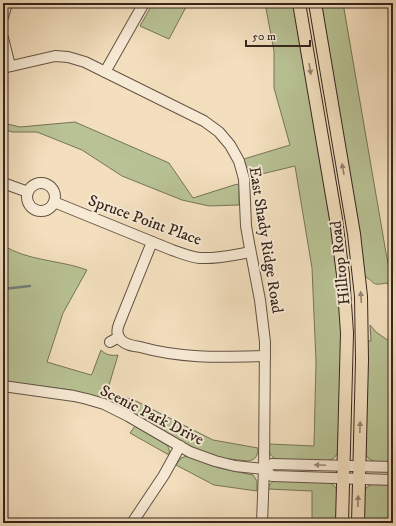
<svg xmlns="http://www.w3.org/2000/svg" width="396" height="526" font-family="'IM FELL DW Pica',serif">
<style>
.green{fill:#b8c294;stroke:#767458}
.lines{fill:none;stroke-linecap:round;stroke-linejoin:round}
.stream{stroke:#737f7b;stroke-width:2.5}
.minor-casing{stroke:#645445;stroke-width:12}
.major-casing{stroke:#35251d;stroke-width:14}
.minor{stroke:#f7ead5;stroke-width:10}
.major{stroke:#f3dfbe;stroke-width:12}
.oneway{fill:#94826e}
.oneway2{fill:#968879}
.labels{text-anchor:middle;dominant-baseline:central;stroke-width:4;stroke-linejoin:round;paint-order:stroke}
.street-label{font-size:16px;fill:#35251d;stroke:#f7ead5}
</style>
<rect width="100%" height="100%" fill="#f3dfbe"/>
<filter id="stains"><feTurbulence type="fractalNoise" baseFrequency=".005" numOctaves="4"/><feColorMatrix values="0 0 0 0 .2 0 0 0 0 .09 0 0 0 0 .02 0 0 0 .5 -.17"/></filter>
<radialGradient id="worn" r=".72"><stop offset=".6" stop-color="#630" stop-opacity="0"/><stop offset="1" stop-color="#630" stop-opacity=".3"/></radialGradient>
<g class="green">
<path d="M 153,3 L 182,3 L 186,7 L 169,39 L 140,26 Z"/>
<path d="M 265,3 L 294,3 L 333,237 L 340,304 L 341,342 L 338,452 C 335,458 332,460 325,461 L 276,459 C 269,456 269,451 269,444 L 314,446 L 316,362 L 312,268 L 295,166 L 249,177 L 244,159 L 290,145 L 274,88 L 274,51 Z"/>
<path d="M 321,3 L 343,3 L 386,253 L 390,273 L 393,280 L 393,292 L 387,283 C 370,286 377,283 364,276 Z"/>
<path d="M 75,122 L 169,163 L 193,198 L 234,185 L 239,184 L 239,205 L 209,206 L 182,200 L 122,176 L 82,150 L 37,132 L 12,132 L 3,129 L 3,123 L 20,127 Z"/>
<path d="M 3,245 C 26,261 61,260 87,270 L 63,313 L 47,362 L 91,375 L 92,374 L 101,350 C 106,355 111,356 118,355 L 107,392 L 134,400 L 213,440 L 258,448 C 258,455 256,460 248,461 L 221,458 L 194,448 L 85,394 L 71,390 L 3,381 Z"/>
<path d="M 370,325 L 376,332 L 393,344 L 393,463 C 385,462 370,464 366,455 C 365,452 365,448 365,445 L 367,341 L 371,341 Z"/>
<path d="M 135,426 L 167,445 C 169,448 170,451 169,455 L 130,433 Z"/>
<path d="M 187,456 L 219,468 L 253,475 L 257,481 L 257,491 L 214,485 L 176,465 L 181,458 Z"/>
<path d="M 276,480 L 328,482 C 331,484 334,485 336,488 C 339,494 337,515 336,523 L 312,523 L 312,491 L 268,489 C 269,485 271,482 276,480 Z"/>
<path d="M 373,484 L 393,484 L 393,523 L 363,523 L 364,492 L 367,487 Z"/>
</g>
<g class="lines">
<path class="stream" d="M 3,289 L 30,286"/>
<defs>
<g id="minor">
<path d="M 3,17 L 7,3"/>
<path d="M 3,38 L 10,66"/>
<path d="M 3,68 L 55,56 L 68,57 L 85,62 L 204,121 L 219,132 L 230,145 L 239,161 L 244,179 L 246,226 L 249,243 L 260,300 L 265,342 L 264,469 L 262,523"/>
<path d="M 105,72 L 144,3"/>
<path d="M 3,183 L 28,192"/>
<circle cx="41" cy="197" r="14"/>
<path d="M 54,202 L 172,250 C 181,253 190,257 200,258 C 217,259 234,255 250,252"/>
<path d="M 152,242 L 119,324 C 117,329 117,335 120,339 C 125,345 133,346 140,347 C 183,359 222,357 265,356"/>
<path d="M 110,342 L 119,337"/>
<path d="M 3,386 L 74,396 L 87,399 L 104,404 L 128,416 L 190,452 L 215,461 L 235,466 L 264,469 L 272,464 L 393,467"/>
<path d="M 264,469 L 272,476 L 393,480"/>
<path d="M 132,523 L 164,475 L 180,446"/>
</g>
<g id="major">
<path d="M 299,3 L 336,219 L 343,275 L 347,333 L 342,523"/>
<path d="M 315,3 L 354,234 L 361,296 L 362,360 L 358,523"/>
</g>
</defs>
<use href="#minor" class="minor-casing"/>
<use href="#major" class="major-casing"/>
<use href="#minor" class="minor"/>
<use href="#major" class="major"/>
</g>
<defs><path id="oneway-solid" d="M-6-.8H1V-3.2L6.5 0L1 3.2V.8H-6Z"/></defs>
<g class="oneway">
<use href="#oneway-solid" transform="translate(310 69) rotate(81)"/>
<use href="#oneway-solid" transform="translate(343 169) rotate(-100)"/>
<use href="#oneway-solid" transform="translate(361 297) rotate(-94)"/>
<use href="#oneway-solid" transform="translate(360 427) rotate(-88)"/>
<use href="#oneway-solid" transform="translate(358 501) rotate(-88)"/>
</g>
<use class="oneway2" href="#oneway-solid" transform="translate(320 465) rotate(-178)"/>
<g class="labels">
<g class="street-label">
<text transform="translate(145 220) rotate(20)">Spruce Point Place</text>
<text transform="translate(266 240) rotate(81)">East Shady Ridge Road</text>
<text transform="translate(340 263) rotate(-96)">Hilltop Road</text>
<text transform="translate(152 415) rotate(27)">Scenic Park Drive</text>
</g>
</g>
<rect width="396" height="526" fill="none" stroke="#f3dfbe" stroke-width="16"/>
<rect x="4" y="4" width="388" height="518" fill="none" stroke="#35251d" stroke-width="2"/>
<rect x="8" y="8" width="380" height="510" fill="none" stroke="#35251d"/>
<path d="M246 40v6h64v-6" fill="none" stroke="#35251d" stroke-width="2"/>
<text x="252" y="40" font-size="12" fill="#35251d" stroke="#f7ead5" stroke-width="3" paint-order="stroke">50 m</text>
<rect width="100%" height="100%" filter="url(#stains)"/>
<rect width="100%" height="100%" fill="url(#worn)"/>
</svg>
